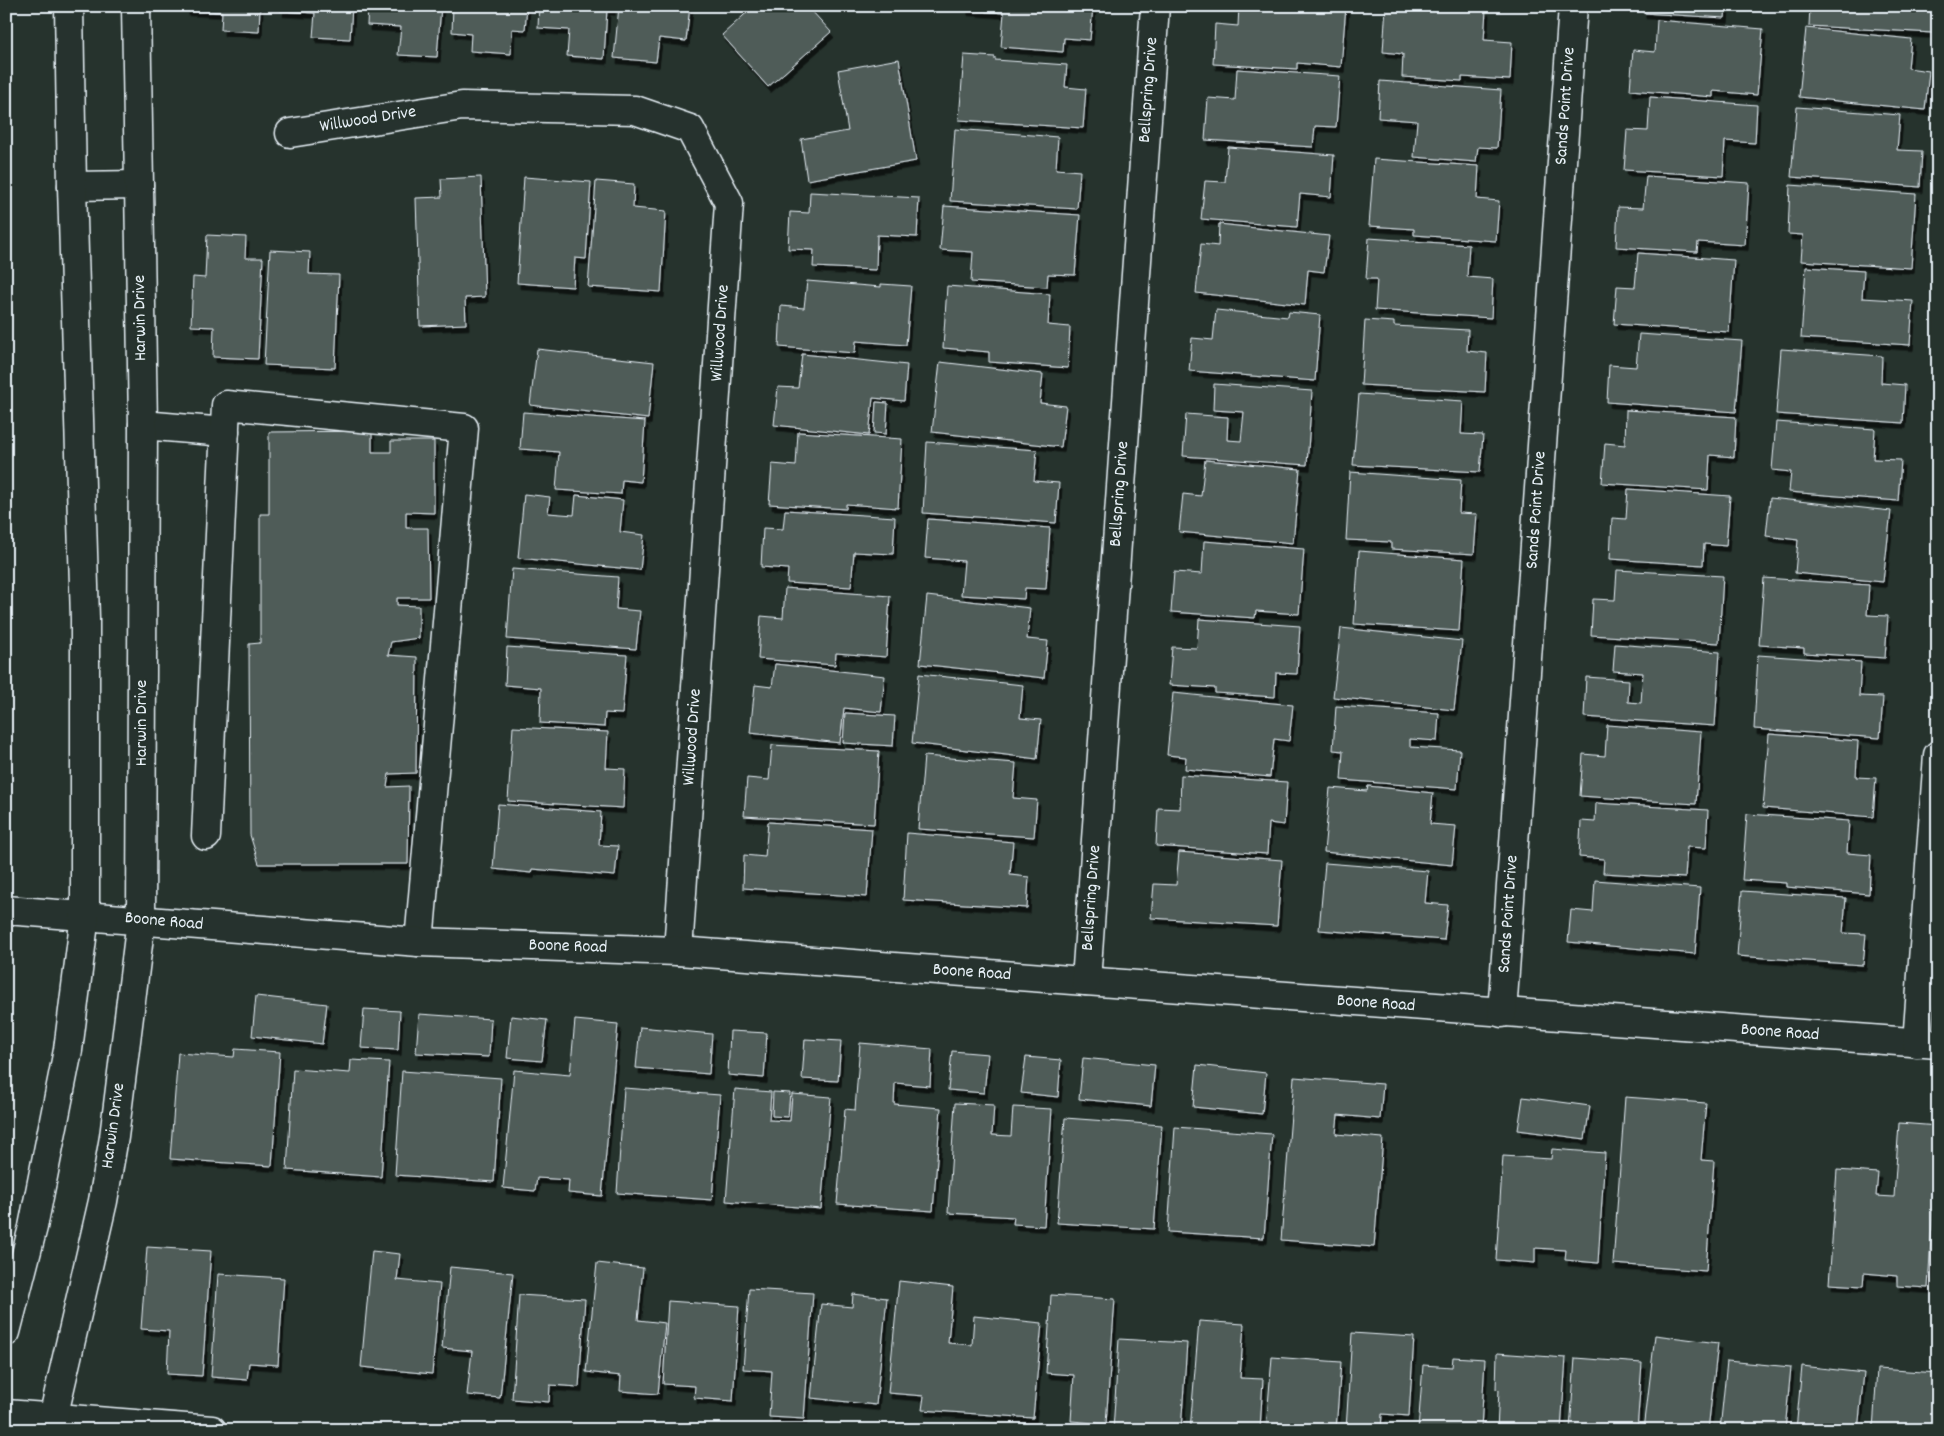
<svg xmlns="http://www.w3.org/2000/svg" width="1944" height="1436" font-family="Dekko,sans-serif">
<style>
.building{fill:#505c59;stroke:#e8f1f8;filter:url(#shadow)}
.lines{fill:none;stroke-linecap:round;stroke-linejoin:round}
.minor-casing{stroke:#e8f1f8;stroke-width:31}
.major-casing{stroke:#e8f1f8;stroke-width:31}
.minor{stroke:#26332d;stroke-width:28}
.major{stroke:#26332d;stroke-width:28}
.labels{text-anchor:middle;dominant-baseline:central;stroke-width:4;stroke-linejoin:round;paint-order:stroke}
.street-label{font-size:18px;fill:#e8f1f8;stroke:#26332d}
</style>
<defs>
<filter id="shadow"><feDropShadow dx="3" dy="5.5" stdDeviation="0" flood-color="#0009"/></filter>
</defs>
<rect width="100%" height="100%" fill="#26332d"/>
<filter id="ink" filterUnits="userSpaceOnUse"><feTurbulence type="fractalNoise" baseFrequency=".02" numOctaves="2"/><feDisplacementMap in="SourceGraphic" scale="10" xChannelSelector="R" yChannelSelector="G"/><feConvolveMatrix kernelMatrix="1 2 1 2 8 2 1 2 1" color-interpolation-filters="sRGB"/></filter>
<g filter="url(#ink)">
<g class="building">
<path d="M 186,6 L 260,6 L 259,32 L 221,30 L 222,12 L 186,10 Z"/>
<path d="M 281,6 L 352,6 L 350,39 L 313,37 L 315,13 L 280,11 Z"/>
<path d="M 368,6 L 441,6 L 437,57 L 398,55 L 401,27 L 367,25 Z"/>
<path d="M 453,6 L 527,6 L 525,30 L 512,29 L 511,54 L 470,51 L 471,34 L 452,32 Z"/>
<path d="M 539,6 L 612,6 L 612,10 L 607,9 L 604,59 L 567,56 L 569,30 L 538,28 Z"/>
<path d="M 619,6 L 690,6 L 686,41 L 659,38 L 656,62 L 614,58 Z"/>
<path d="M 754,6 L 816,6 L 811,10 L 831,32 L 768,87 L 722,35 Z"/>
<path d="M 965,6 L 1093,6 L 1090,40 L 1064,38 L 1063,52 L 1001,47 L 1004,13 L 965,10 Z"/>
<path d="M 1239,6 L 1346,6 L 1341,67 L 1297,63 L 1297,69 L 1213,64 L 1215,24 L 1238,26 Z"/>
<path d="M 1386,6 L 1429,6 L 1486,10 L 1484,40 L 1512,42 L 1510,80 L 1462,77 L 1462,81 L 1402,77 L 1403,54 L 1383,52 Z"/>
<path d="M 1643,6 L 1726,6 L 1725,18 L 1643,13 Z"/>
<path d="M 1810,6 L 1935,6 L 1933,33 L 1809,26 Z"/>
<path d="M 1657,20 L 1763,29 L 1757,95 L 1713,91 L 1713,97 L 1630,90 L 1633,50 L 1655,52 Z"/>
<path d="M 1806,28 L 1911,39 L 1908,68 L 1929,71 L 1925,110 L 1799,97 Z"/>
<path d="M 964,55 L 995,57 L 995,60 L 1067,65 L 1065,87 L 1086,89 L 1083,128 L 959,120 Z"/>
<path d="M 899,59 L 916,161 L 807,180 L 801,139 L 848,131 L 838,70 Z"/>
<path d="M 1237,69 L 1340,76 L 1336,127 L 1315,126 L 1313,147 L 1205,140 L 1208,98 L 1235,100 Z"/>
<path d="M 1380,81 L 1501,90 L 1497,148 L 1478,147 L 1476,162 L 1414,157 L 1417,121 L 1378,118 Z"/>
<path d="M 1650,97 L 1757,105 L 1755,143 L 1725,141 L 1723,176 L 1624,170 L 1627,130 L 1648,131 Z"/>
<path d="M 1797,107 L 1900,115 L 1897,150 L 1922,151 L 1920,187 L 1791,177 Z"/>
<path d="M 955,129 L 1058,137 L 1056,169 L 1080,171 L 1077,209 L 950,201 Z"/>
<path d="M 1228,147 L 1334,155 L 1331,197 L 1300,194 L 1297,227 L 1201,219 L 1205,181 L 1225,182 Z"/>
<path d="M 1374,159 L 1479,166 L 1477,199 L 1499,201 L 1496,241 L 1414,235 L 1414,229 L 1369,226 Z"/>
<path d="M 1646,176 L 1749,183 L 1745,245 L 1698,242 L 1697,252 L 1616,247 L 1618,207 L 1643,208 Z"/>
<path d="M 481,177 L 485,297 L 465,298 L 466,324 L 420,326 L 416,198 L 442,197 L 441,179 Z"/>
<path d="M 524,177 L 591,182 L 586,259 L 575,258 L 573,287 L 517,283 Z"/>
<path d="M 596,181 L 634,184 L 633,208 L 666,211 L 661,292 L 588,287 Z"/>
<path d="M 1790,185 L 1916,194 L 1911,268 L 1801,261 L 1803,235 L 1788,234 Z"/>
<path d="M 810,192 L 919,198 L 917,237 L 877,235 L 876,270 L 813,267 L 814,250 L 788,249 L 790,212 L 809,213 Z"/>
<path d="M 944,206 L 1080,215 L 1075,275 L 1048,274 L 1047,287 L 971,282 L 973,252 L 940,250 Z"/>
<path d="M 1219,224 L 1329,236 L 1324,272 L 1308,270 L 1305,305 L 1196,293 L 1201,244 L 1218,246 Z"/>
<path d="M 207,235 L 246,237 L 245,258 L 263,258 L 258,359 L 213,357 L 214,327 L 191,326 L 193,277 L 205,278 Z"/>
<path d="M 1369,238 L 1469,245 L 1467,277 L 1493,279 L 1491,318 L 1375,310 L 1377,279 L 1366,279 Z"/>
<path d="M 270,250 L 310,252 L 309,274 L 339,275 L 335,368 L 264,365 Z"/>
<path d="M 1638,253 L 1734,260 L 1729,332 L 1614,324 L 1617,286 L 1635,287 Z"/>
<path d="M 1806,267 L 1864,271 L 1862,298 L 1913,301 L 1910,345 L 1801,338 Z"/>
<path d="M 807,281 L 881,287 L 881,284 L 911,286 L 906,345 L 856,341 L 855,353 L 779,347 L 781,306 L 804,308 Z"/>
<path d="M 947,286 L 1050,294 L 1048,325 L 1070,327 L 1068,368 L 989,362 L 989,352 L 943,348 Z"/>
<path d="M 1216,310 L 1288,317 L 1289,312 L 1320,315 L 1315,381 L 1189,371 L 1192,338 L 1213,340 Z"/>
<path d="M 1365,320 L 1394,322 L 1394,326 L 1468,330 L 1467,351 L 1487,353 L 1485,392 L 1361,385 Z"/>
<path d="M 1639,334 L 1742,341 L 1736,412 L 1607,402 L 1609,365 L 1636,367 Z"/>
<path d="M 537,349 L 654,362 L 648,419 L 530,405 Z"/>
<path d="M 1781,349 L 1882,356 L 1881,383 L 1905,385 L 1903,423 L 1776,414 Z"/>
<path d="M 802,354 L 907,365 L 904,401 L 873,398 L 869,435 L 774,425 L 778,387 L 798,388 Z"/>
<path d="M 940,362 L 1043,374 L 1040,403 L 1066,406 L 1061,447 L 932,432 Z"/>
<path d="M 1214,384 L 1312,391 L 1307,465 L 1183,456 L 1186,414 L 1228,417 L 1227,440 L 1241,441 L 1244,412 L 1213,410 Z"/>
<path d="M 1359,394 L 1463,401 L 1461,434 L 1483,435 L 1480,472 L 1353,465 Z"/>
<path d="M 876,402 L 888,403 L 886,434 L 874,433 Z"/>
<path d="M 1626,410 L 1736,417 L 1734,457 L 1710,455 L 1708,490 L 1602,483 L 1605,443 L 1625,445 Z"/>
<path d="M 523,412 L 645,421 L 641,482 L 622,480 L 621,494 L 556,490 L 559,452 L 520,449 Z"/>
<path d="M 1776,422 L 1875,429 L 1873,459 L 1901,460 L 1898,501 L 1789,492 L 1791,472 L 1772,470 Z"/>
<path d="M 372,431 L 372,452 L 391,452 L 391,441 L 434,441 L 434,513 L 406,512 L 406,528 L 428,528 L 429,598 L 397,598 L 397,605 L 419,606 L 419,638 L 391,642 L 388,655 L 417,657 L 416,773 L 389,774 L 387,787 L 409,786 L 408,864 L 259,864 L 250,835 L 249,644 L 260,643 L 260,514 L 269,514 L 269,432 Z"/>
<path d="M 798,432 L 902,439 L 898,508 L 846,504 L 846,509 L 769,504 L 772,464 L 796,466 Z"/>
<path d="M 927,442 L 1037,450 L 1034,481 L 1059,483 L 1056,523 L 923,513 Z"/>
<path d="M 1205,460 L 1300,469 L 1293,543 L 1179,532 L 1183,494 L 1201,496 Z"/>
<path d="M 1350,472 L 1461,480 L 1459,513 L 1477,514 L 1474,554 L 1391,549 L 1391,542 L 1346,540 Z"/>
<path d="M 1628,489 L 1730,496 L 1726,546 L 1704,544 L 1703,565 L 1610,559 L 1612,518 L 1626,519 Z"/>
<path d="M 524,494 L 550,497 L 548,513 L 574,515 L 576,495 L 623,500 L 620,532 L 644,535 L 640,570 L 518,558 Z"/>
<path d="M 1770,498 L 1891,511 L 1883,582 L 1795,573 L 1798,540 L 1766,536 Z"/>
<path d="M 785,510 L 895,517 L 893,554 L 854,552 L 851,587 L 787,583 L 788,569 L 761,567 L 763,528 L 783,529 Z"/>
<path d="M 928,519 L 1050,528 L 1046,589 L 1025,588 L 1024,599 L 961,595 L 964,561 L 925,558 Z"/>
<path d="M 1204,541 L 1304,549 L 1299,614 L 1256,611 L 1255,618 L 1171,612 L 1174,572 L 1202,574 Z"/>
<path d="M 1359,551 L 1464,559 L 1459,631 L 1354,624 Z"/>
<path d="M 512,569 L 618,577 L 616,609 L 640,611 L 636,649 L 507,639 Z"/>
<path d="M 1617,570 L 1723,576 L 1719,643 L 1591,635 L 1593,599 L 1615,600 Z"/>
<path d="M 1764,578 L 1869,585 L 1867,615 L 1888,616 L 1885,658 L 1804,653 L 1804,648 L 1759,645 Z"/>
<path d="M 785,588 L 890,596 L 886,657 L 836,653 L 835,665 L 758,659 L 761,616 L 783,618 Z"/>
<path d="M 927,596 L 1030,608 L 1027,639 L 1048,641 L 1044,678 L 920,664 Z"/>
<path d="M 1199,619 L 1300,626 L 1297,674 L 1276,673 L 1275,697 L 1215,693 L 1215,688 L 1169,685 L 1172,647 L 1197,648 Z"/>
<path d="M 1341,628 L 1462,641 L 1454,710 L 1333,697 Z"/>
<path d="M 1615,644 L 1720,652 L 1715,726 L 1584,717 L 1586,677 L 1629,680 L 1628,702 L 1641,703 L 1643,673 L 1613,671 Z"/>
<path d="M 507,647 L 627,655 L 622,714 L 605,713 L 604,727 L 540,723 L 541,688 L 505,685 Z"/>
<path d="M 1758,655 L 1861,662 L 1859,696 L 1883,697 L 1880,738 L 1754,729 Z"/>
<path d="M 775,664 L 885,676 L 881,712 L 844,708 L 840,743 L 750,733 L 755,685 L 772,687 Z"/>
<path d="M 919,674 L 1023,685 L 1020,718 L 1041,720 L 1037,759 L 912,743 Z"/>
<path d="M 1173,693 L 1293,705 L 1289,741 L 1274,739 L 1270,777 L 1185,769 L 1186,757 L 1167,755 Z"/>
<path d="M 1336,706 L 1439,713 L 1437,741 L 1410,739 L 1410,747 L 1460,750 L 1457,789 L 1341,780 L 1343,751 L 1333,750 Z"/>
<path d="M 845,713 L 895,716 L 893,746 L 843,743 Z"/>
<path d="M 1607,725 L 1701,732 L 1696,804 L 1580,796 L 1583,754 L 1605,756 Z"/>
<path d="M 513,727 L 608,732 L 606,768 L 625,769 L 623,808 L 508,801 Z"/>
<path d="M 1769,734 L 1858,741 L 1856,777 L 1876,778 L 1873,817 L 1763,808 Z"/>
<path d="M 772,745 L 879,751 L 874,824 L 744,816 L 747,778 L 769,780 Z"/>
<path d="M 924,756 L 1016,763 L 1013,798 L 1037,800 L 1034,837 L 918,829 Z"/>
<path d="M 1181,775 L 1287,782 L 1284,825 L 1269,823 L 1267,854 L 1156,846 L 1158,808 L 1180,809 Z"/>
<path d="M 1368,786 L 1433,793 L 1430,824 L 1456,826 L 1452,865 L 1324,852 L 1330,788 L 1367,791 Z"/>
<path d="M 1596,803 L 1708,810 L 1706,848 L 1687,847 L 1685,878 L 1603,873 L 1604,859 L 1579,857 L 1581,821 L 1595,822 Z"/>
<path d="M 498,804 L 601,812 L 599,845 L 618,846 L 615,876 L 532,869 L 531,873 L 493,869 Z"/>
<path d="M 1747,814 L 1849,821 L 1847,853 L 1871,855 L 1869,894 L 1786,887 L 1786,883 L 1742,880 Z"/>
<path d="M 768,822 L 872,829 L 867,897 L 743,888 L 744,855 L 765,857 Z"/>
<path d="M 907,833 L 1013,842 L 1010,875 L 1029,877 L 1027,908 L 903,900 Z"/>
<path d="M 1179,852 L 1282,860 L 1277,926 L 1151,918 L 1154,884 L 1176,885 Z"/>
<path d="M 1325,863 L 1428,871 L 1425,903 L 1448,905 L 1444,940 L 1319,930 Z"/>
<path d="M 1595,880 L 1700,888 L 1695,954 L 1568,942 L 1571,910 L 1593,912 Z"/>
<path d="M 1742,891 L 1846,898 L 1843,933 L 1866,934 L 1863,965 L 1737,956 Z"/>
<path d="M 256,996 L 327,1004 L 322,1044 L 252,1036 Z"/>
<path d="M 364,1009 L 400,1011 L 398,1050 L 361,1048 Z"/>
<path d="M 419,1014 L 491,1019 L 489,1057 L 416,1053 Z"/>
<path d="M 511,1016 L 547,1020 L 542,1061 L 507,1058 Z"/>
<path d="M 575,1020 L 618,1024 L 602,1196 L 568,1193 L 569,1180 L 537,1178 L 535,1191 L 503,1188 L 514,1070 L 570,1075 Z"/>
<path d="M 640,1027 L 712,1034 L 709,1074 L 636,1068 Z"/>
<path d="M 730,1031 L 767,1033 L 764,1078 L 728,1075 Z"/>
<path d="M 805,1039 L 841,1041 L 838,1081 L 802,1079 Z"/>
<path d="M 860,1043 L 932,1049 L 930,1086 L 895,1083 L 894,1104 L 941,1108 L 933,1211 L 837,1204 L 845,1109 L 855,1110 Z"/>
<path d="M 235,1049 L 280,1052 L 272,1166 L 170,1159 L 178,1053 L 234,1057 Z"/>
<path d="M 952,1051 L 988,1054 L 984,1093 L 948,1090 Z"/>
<path d="M 1026,1057 L 1061,1060 L 1058,1097 L 1021,1093 Z"/>
<path d="M 1083,1058 L 1155,1065 L 1151,1106 L 1079,1099 Z"/>
<path d="M 351,1060 L 389,1062 L 381,1177 L 287,1170 L 293,1069 L 350,1073 Z"/>
<path d="M 1197,1065 L 1266,1073 L 1262,1114 L 1193,1107 Z"/>
<path d="M 402,1071 L 501,1078 L 494,1182 L 395,1175 Z"/>
<path d="M 1294,1077 L 1383,1084 L 1380,1119 L 1338,1115 L 1336,1134 L 1383,1138 L 1374,1247 L 1281,1240 Z"/>
<path d="M 624,1088 L 720,1095 L 712,1200 L 617,1193 Z"/>
<path d="M 735,1089 L 771,1092 L 769,1120 L 790,1121 L 792,1094 L 831,1097 L 821,1209 L 726,1201 Z"/>
<path d="M 773,1092 L 790,1093 L 788,1117 L 772,1116 Z"/>
<path d="M 1523,1097 L 1590,1106 L 1585,1139 L 1518,1130 Z"/>
<path d="M 1625,1097 L 1706,1103 L 1701,1160 L 1714,1161 L 1706,1271 L 1613,1264 Z"/>
<path d="M 955,1103 L 994,1105 L 992,1135 L 1011,1136 L 1013,1107 L 1052,1109 L 1044,1226 L 1013,1224 L 1014,1217 L 948,1213 Z"/>
<path d="M 1065,1118 L 1162,1125 L 1154,1229 L 1057,1223 Z"/>
<path d="M 1899,1123 L 1938,1126 L 1928,1288 L 1897,1286 L 1897,1276 L 1864,1273 L 1863,1286 L 1829,1284 L 1837,1170 L 1878,1173 L 1876,1196 L 1894,1197 Z"/>
<path d="M 1175,1127 L 1272,1134 L 1264,1238 L 1168,1232 Z"/>
<path d="M 1552,1149 L 1605,1153 L 1598,1263 L 1565,1260 L 1566,1250 L 1535,1248 L 1535,1263 L 1496,1260 L 1503,1156 L 1551,1159 Z"/>
<path d="M 147,1247 L 211,1251 L 202,1376 L 167,1374 L 169,1331 L 141,1329 Z"/>
<path d="M 372,1251 L 400,1254 L 397,1280 L 440,1284 L 432,1374 L 361,1367 Z"/>
<path d="M 597,1263 L 643,1268 L 638,1320 L 665,1323 L 658,1394 L 620,1391 L 621,1376 L 586,1372 Z"/>
<path d="M 450,1267 L 513,1273 L 500,1398 L 467,1395 L 472,1351 L 442,1348 Z"/>
<path d="M 218,1274 L 284,1278 L 278,1365 L 249,1363 L 247,1380 L 211,1377 Z"/>
<path d="M 899,1281 L 953,1287 L 948,1343 L 972,1345 L 974,1316 L 1042,1323 L 1033,1418 L 922,1410 L 924,1396 L 888,1393 Z"/>
<path d="M 749,1289 L 813,1293 L 804,1419 L 769,1417 L 772,1371 L 743,1369 Z"/>
<path d="M 853,1294 L 887,1298 L 876,1405 L 811,1398 L 821,1304 L 852,1307 Z"/>
<path d="M 519,1295 L 585,1299 L 579,1387 L 550,1385 L 549,1402 L 512,1399 Z"/>
<path d="M 1051,1295 L 1115,1299 L 1106,1424 L 1071,1421 L 1074,1375 L 1046,1373 Z"/>
<path d="M 668,1301 L 739,1306 L 733,1401 L 694,1398 L 695,1386 L 663,1384 Z"/>
<path d="M 1199,1321 L 1244,1324 L 1240,1378 L 1263,1379 L 1260,1430 L 1190,1430 Z"/>
<path d="M 1352,1333 L 1414,1337 L 1409,1416 L 1382,1414 L 1381,1430 L 1346,1430 Z"/>
<path d="M 1655,1335 L 1718,1343 L 1708,1430 L 1644,1430 Z"/>
<path d="M 1119,1339 L 1187,1343 L 1181,1430 L 1113,1430 Z"/>
<path d="M 1497,1353 L 1566,1358 L 1561,1430 L 1497,1430 L 1499,1390 L 1496,1389 Z"/>
<path d="M 1272,1357 L 1341,1362 L 1336,1430 L 1266,1430 Z"/>
<path d="M 1453,1357 L 1485,1359 L 1481,1430 L 1418,1430 L 1423,1365 L 1452,1367 Z"/>
<path d="M 1575,1358 L 1642,1363 L 1637,1430 L 1570,1430 Z"/>
<path d="M 1727,1361 L 1791,1367 L 1785,1430 L 1720,1430 Z"/>
<path d="M 1802,1366 L 1864,1373 L 1858,1430 L 1796,1430 Z"/>
<path d="M 1877,1369 L 1938,1373 L 1937,1430 L 1873,1430 Z"/>
</g>
<g class="lines">
<defs>
<g id="minor">
<path d="M 290,133 L 462,106 L 635,110 L 690,129 L 729,203 L 678,951"/>
<path d="M 143,425 L 225,432"/>
<path d="M 206,836 L 226,405 L 464,428 L 419,942"/>
<path d="M 6,910 L 419,942 L 678,951 L 1938,1044"/>
<path d="M 1086,981 L 1155,6"/>
<path d="M 1502,1013 L 1573,6"/>
<path d="M 1917,1043 L 1938,755"/>
<path d="M 6,1414 L 212,1430"/>
</g>
<g id="major">
<path d="M 72,186 L 139,185"/>
<path d="M 6,1332 L 33,1227 L 68,1050 L 85,915 L 85,619 L 72,186 L 69,6"/>
<path d="M 48,1430 L 53,1418 L 103,1201 L 114,1137 L 141,920 L 143,425 L 136,6"/>
</g>
</defs>
<use href="#minor" class="minor-casing"/>
<use href="#major" class="major-casing"/>
<use href="#minor" class="minor"/>
<use href="#major" class="major"/>
</g>
</g>
<g class="labels">
<g class="street-label">
<text transform="translate(1149 90) rotate(-86)">Bellspring Drive</text>
<text transform="translate(1566 106) rotate(-86)">Sands Point Drive</text>
<text transform="translate(368 120) rotate(-9)">Willwood Drive</text>
<text transform="translate(141 318) rotate(-91)">Harwin Drive</text>
<text transform="translate(721 333) rotate(-86)">Willwood Drive</text>
<text transform="translate(1120 494) rotate(-86)">Bellspring Drive</text>
<text transform="translate(1537 510) rotate(-86)">Sands Point Drive</text>
<text transform="translate(142 723) rotate(-90)">Harwin Drive</text>
<text transform="translate(693 737) rotate(-86)">Willwood Drive</text>
<text transform="translate(1092 898) rotate(-86)">Bellspring Drive</text>
<text transform="translate(1509 914) rotate(-86)">Sands Point Drive</text>
<text transform="translate(164 922) rotate(5)">Boone Road</text>
<text transform="translate(568 947) rotate(2)">Boone Road</text>
<text transform="translate(972 973) rotate(4)">Boone Road</text>
<text transform="translate(1376 1004) rotate(4)">Boone Road</text>
<text transform="translate(1780 1033) rotate(4)">Boone Road</text>
<text transform="translate(114 1126) rotate(-82)">Harwin Drive</text>
</g>
</g>
<rect width="1944" height="1436" fill="none" stroke="#26332d" stroke-width="25"/>
<rect x="12" y="12" width="1919" height="1411" fill="none" stroke="#e8f1f8" stroke-width="2" filter="url(#ink)"/>
</svg>
